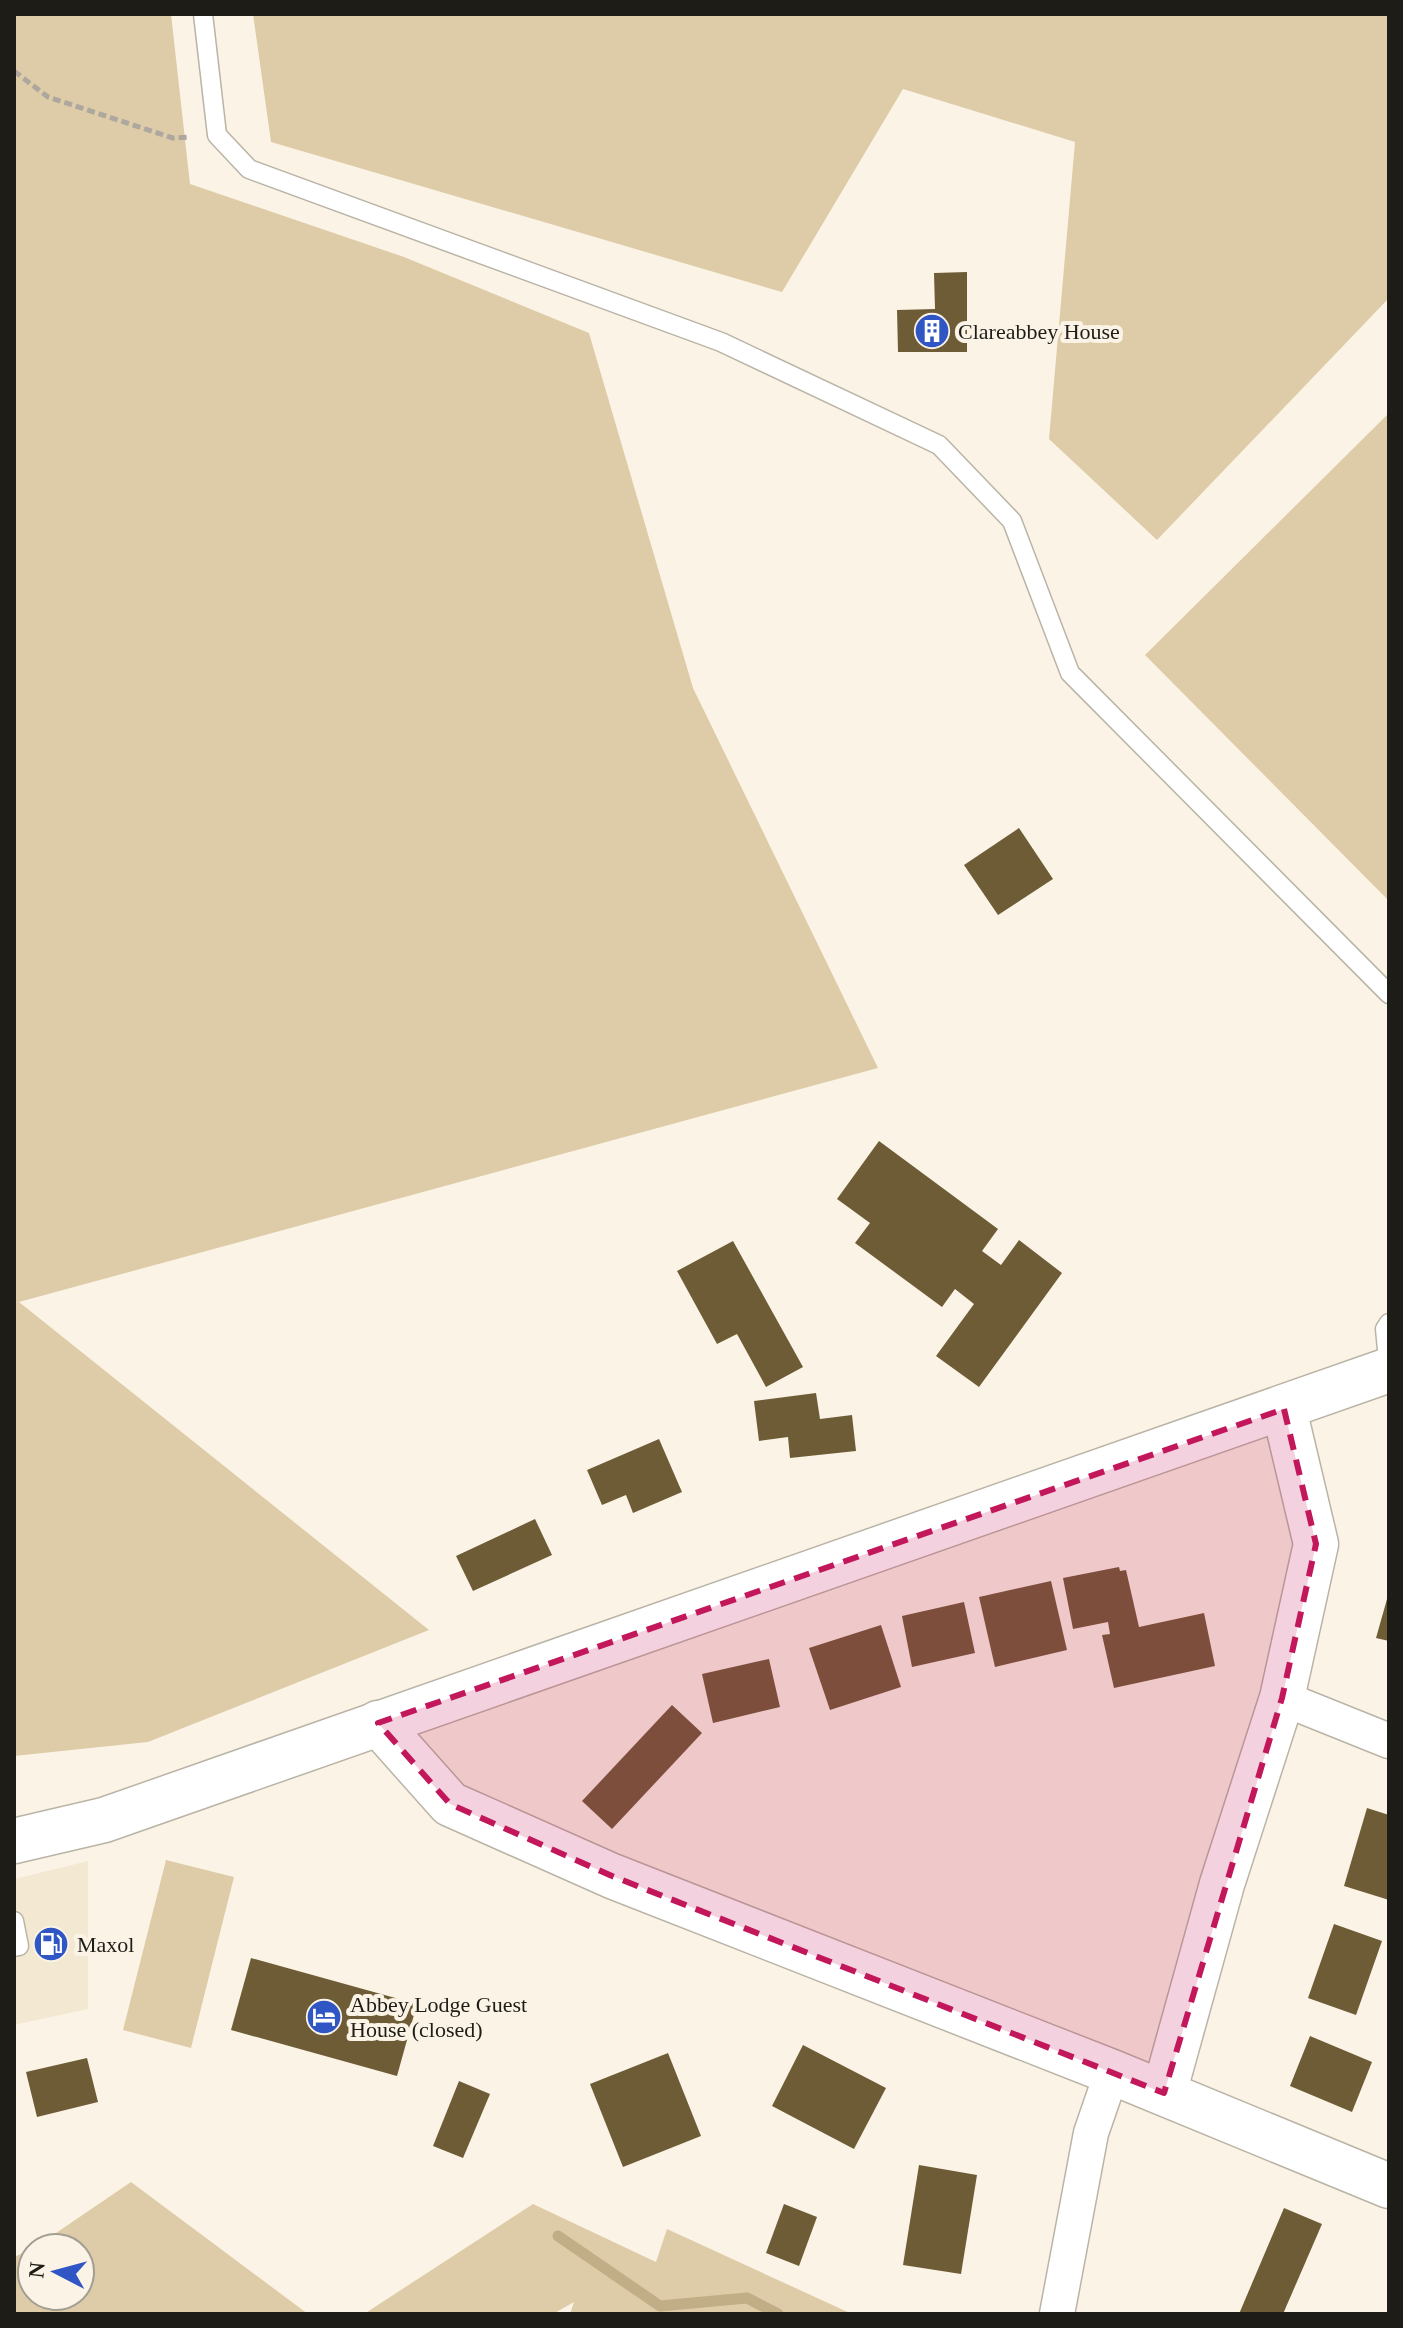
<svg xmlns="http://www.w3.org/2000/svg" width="1403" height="2328" font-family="Georgia,serif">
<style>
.built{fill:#f3e9d3}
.green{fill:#decca8}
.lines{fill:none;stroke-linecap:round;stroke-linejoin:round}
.stream{stroke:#c1ae86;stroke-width:11}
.building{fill:#6d5c36}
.lane-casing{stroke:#bab4a6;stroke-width:21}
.street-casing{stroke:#bab4a6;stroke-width:37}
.secondary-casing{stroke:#bab4a6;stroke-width:47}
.path{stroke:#ada79d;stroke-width:5;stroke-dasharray:8 4;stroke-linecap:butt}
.lane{stroke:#fff;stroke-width:18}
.street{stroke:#fff;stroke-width:34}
.secondary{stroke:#fff;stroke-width:44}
.marked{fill:#c2185b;fill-opacity:0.2;stroke:#c2185b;stroke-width:6;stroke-dasharray:16 10;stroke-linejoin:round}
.labels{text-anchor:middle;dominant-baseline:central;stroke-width:8;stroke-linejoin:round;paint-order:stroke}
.poi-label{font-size:22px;fill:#1e1c17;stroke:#fbf4e6;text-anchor:start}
</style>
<rect width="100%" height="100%" fill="#fbf4e6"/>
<path class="built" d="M 88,1861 L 88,2009 L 14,2025 L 14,1879 Z"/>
<g class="green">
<path d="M 14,14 L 171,14 L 190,184 L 404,257 L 589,333 L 693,688 L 878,1068 L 19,1302 L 429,1630 L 148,1742 L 14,1756 Z"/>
<path d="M 253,14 L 1389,14 L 1389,298 L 1157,540 L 1049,439 L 1075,142 L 903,89 L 782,292 L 271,142 Z"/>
<path d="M 1389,413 L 1389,901 L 1145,655 Z"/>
<path d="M 166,1860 L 234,1877 L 191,2048 L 123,2030 Z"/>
<path d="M 131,2182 L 308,2314 L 14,2314 L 14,2257 L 32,2249 L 32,2296 L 80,2296 L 80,2248 L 34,2248 Z"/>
<path d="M 533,2204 L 656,2262 L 667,2229 L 852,2314 L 570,2314 L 574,2302 L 553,2314 L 364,2314 Z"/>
</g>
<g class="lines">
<path class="stream" d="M 558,2236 L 660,2306 L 747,2298 L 778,2314"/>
</g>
<g class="building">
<path d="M 967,272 L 967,352 L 898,352 L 897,310 L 935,309 L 934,273 Z"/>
<path d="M 1019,828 L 1053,879 L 998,915 L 964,865 Z"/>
<path d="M 879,1141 L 998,1229 L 982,1251 L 1001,1265 L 1019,1240 L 1062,1273 L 979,1387 L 936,1356 L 974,1304 L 955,1289 L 942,1307 L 855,1243 L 870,1223 L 837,1199 Z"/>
<path d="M 733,1241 L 803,1367 L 766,1387 L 737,1334 L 717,1344 L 677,1271 Z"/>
<path d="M 816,1393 L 820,1419 L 852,1415 L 856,1451 L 790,1458 L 788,1437 L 759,1441 L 754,1401 Z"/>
<path d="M 659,1439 L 682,1492 L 633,1513 L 626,1495 L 602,1505 L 587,1470 Z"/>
<path d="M 535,1519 L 552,1555 L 473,1591 L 456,1556 Z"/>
<path d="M 1119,1567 L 1120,1571 L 1126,1570 L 1139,1627 L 1204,1613 L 1215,1666 L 1114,1688 L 1102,1635 L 1110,1634 L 1108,1622 L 1073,1629 L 1063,1578 Z"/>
<path d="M 1051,1581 L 1067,1650 L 995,1667 L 979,1597 Z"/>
<path d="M 1389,1592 L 1389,1641 L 1376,1638 Z"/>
<path d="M 964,1602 L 975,1653 L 912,1667 L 902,1616 Z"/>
<path d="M 881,1625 L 901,1687 L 830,1710 L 809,1648 Z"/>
<path d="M 769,1659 L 780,1707 L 713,1723 L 702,1674 Z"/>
<path d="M 672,1705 L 702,1733 L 612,1829 L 582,1801 Z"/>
<path d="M 1367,1808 L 1389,1815 L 1389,1900 L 1344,1886 Z"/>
<path d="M 1334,1924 L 1382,1941 L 1356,2015 L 1308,1998 Z"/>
<path d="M 251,1958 L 417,2004 L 397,2076 L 231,2030 Z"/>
<path d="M 1310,2036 L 1372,2062 L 1352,2112 L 1290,2086 Z"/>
<path d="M 803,2045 L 886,2088 L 854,2149 L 772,2106 Z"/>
<path d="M 668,2053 L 701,2136 L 623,2167 L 590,2084 Z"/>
<path d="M 87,2058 L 98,2102 L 37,2117 L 26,2072 Z"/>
<path d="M 459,2081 L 490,2094 L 463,2158 L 433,2146 Z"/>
<path d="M 919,2165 L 977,2175 L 961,2274 L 903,2265 Z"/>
<path d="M 784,2204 L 817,2217 L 799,2266 L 766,2253 Z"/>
<path d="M 1284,2208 L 1322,2224 L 1283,2314 L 1239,2314 Z"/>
</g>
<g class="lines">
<defs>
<g id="lane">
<path d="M 203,14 L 217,135 L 249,169 L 721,342 L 939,445 L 1012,521 L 1070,673 L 1389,994"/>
<path d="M 1389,1370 L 1385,1329 L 1389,1323"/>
<path d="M 14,1921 L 19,1946 L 14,1947"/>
</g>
<g id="street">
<path d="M 1282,1698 L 1389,1741"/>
<path d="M 1057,2314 L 1091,2133 L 1112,2072"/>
</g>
<g id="secondary">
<path d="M 378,1723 L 450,1804 L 612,1876 L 1112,2072 L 1389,2186"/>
<path d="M 14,1841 L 104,1820 L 1389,1370"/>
<path d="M 1164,2093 L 1222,1884 L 1282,1698 L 1316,1544 L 1284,1409"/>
</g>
</defs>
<use href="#lane" class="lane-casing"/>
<use href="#street" class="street-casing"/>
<use href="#secondary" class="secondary-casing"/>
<path class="path" d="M 14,71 L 48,97 L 173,138 L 190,137"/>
<use href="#lane" class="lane"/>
<use href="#street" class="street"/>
<use href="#secondary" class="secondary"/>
</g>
<path class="marked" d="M 1284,1409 L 1316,1544 L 1282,1698 L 1164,2093 L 612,1876 L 450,1804 L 378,1723 Z"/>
<defs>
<symbol id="building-disc" viewBox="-11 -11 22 22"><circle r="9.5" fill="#3056c6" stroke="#fbf4e6"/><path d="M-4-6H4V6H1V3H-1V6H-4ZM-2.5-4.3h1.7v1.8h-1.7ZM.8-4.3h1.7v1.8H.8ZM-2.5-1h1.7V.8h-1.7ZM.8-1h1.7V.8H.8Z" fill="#fff"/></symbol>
<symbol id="fuel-disc" viewBox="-11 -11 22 22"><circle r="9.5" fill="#3056c6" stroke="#fbf4e6"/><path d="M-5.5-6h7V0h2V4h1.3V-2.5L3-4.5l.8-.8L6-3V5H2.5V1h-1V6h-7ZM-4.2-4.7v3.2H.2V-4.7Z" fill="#fff"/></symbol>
<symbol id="hotel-disc" viewBox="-11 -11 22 22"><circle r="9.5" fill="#3056c6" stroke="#fbf4e6"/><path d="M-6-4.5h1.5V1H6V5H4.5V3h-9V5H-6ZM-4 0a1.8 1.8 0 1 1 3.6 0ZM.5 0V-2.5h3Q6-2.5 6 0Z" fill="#fff"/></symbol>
</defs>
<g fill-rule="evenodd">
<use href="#building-disc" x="912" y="311" width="40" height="40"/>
<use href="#fuel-disc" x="31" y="1924" width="40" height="40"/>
<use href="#hotel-disc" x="304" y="1997" width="40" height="40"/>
</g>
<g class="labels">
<g class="poi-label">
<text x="958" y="331">Clareabbey House</text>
<text x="77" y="1944">Maxol</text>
<text x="350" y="2004">Abbey Lodge Guest<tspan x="350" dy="25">House (closed)</tspan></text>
</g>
</g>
<rect width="1403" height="2328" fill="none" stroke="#1e1c17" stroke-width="32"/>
<g transform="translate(56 2272) rotate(276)"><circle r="38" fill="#fbf4e6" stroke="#a39e93" stroke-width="2"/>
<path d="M0-6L14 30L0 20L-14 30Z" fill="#3056c6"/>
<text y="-12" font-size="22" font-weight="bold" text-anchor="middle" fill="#1e1c17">N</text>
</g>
</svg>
